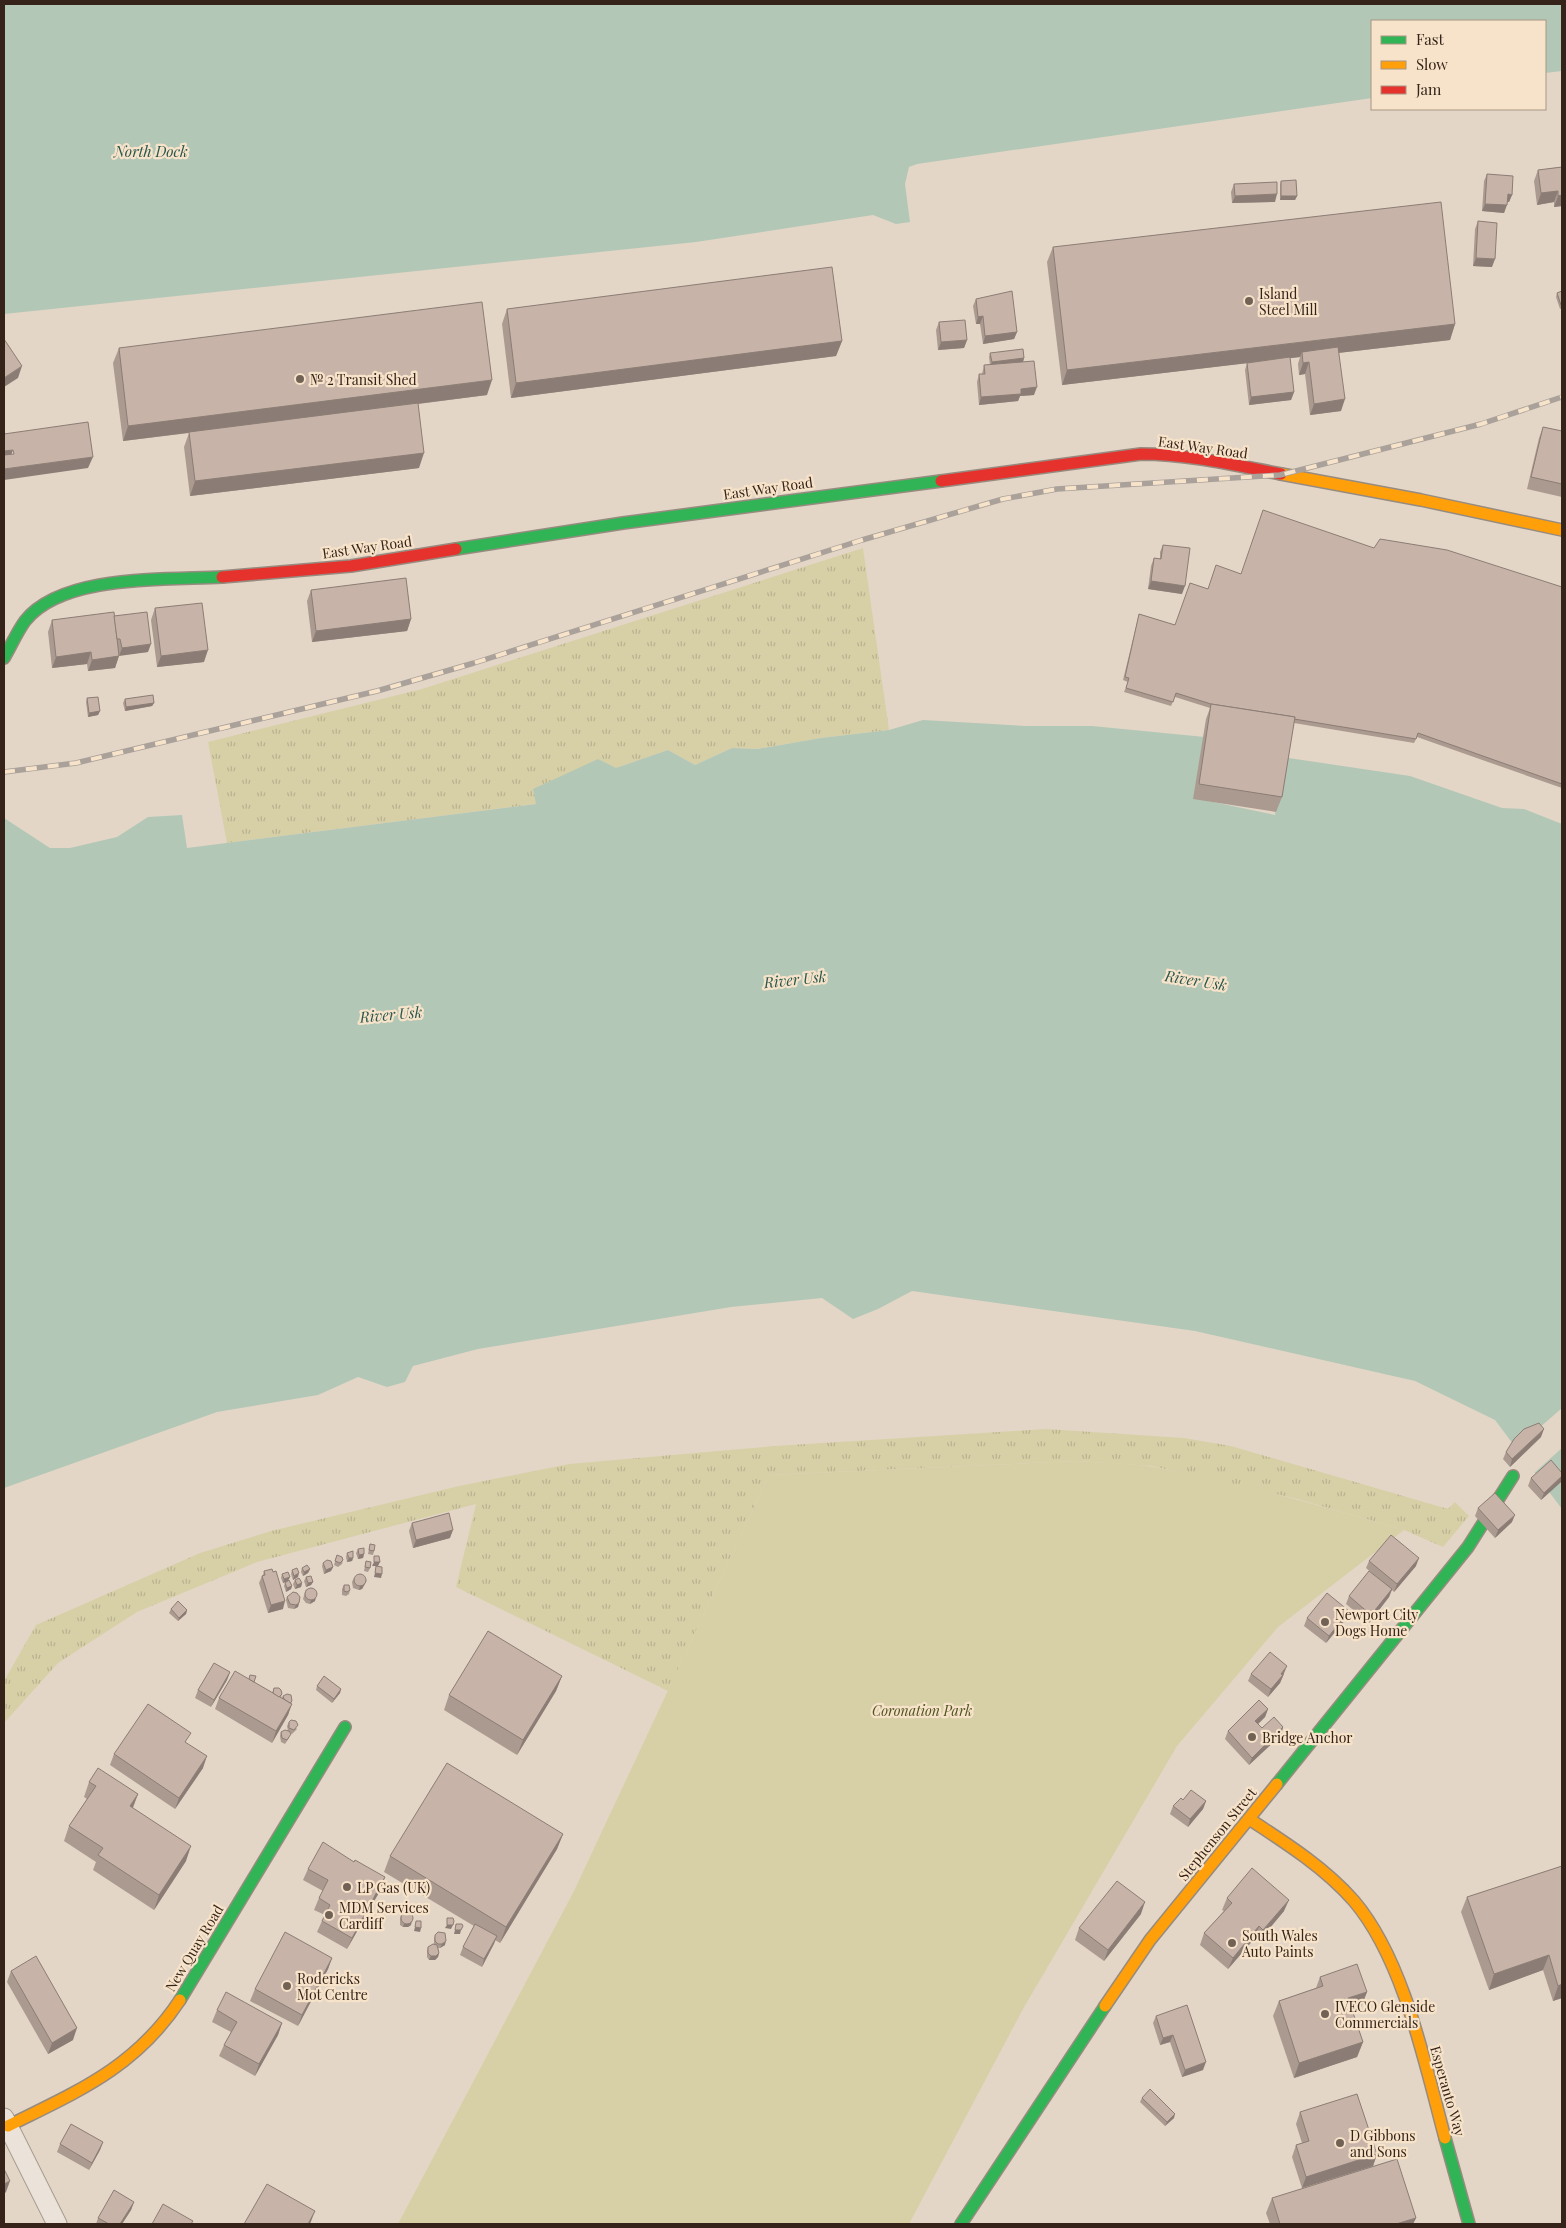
<svg xmlns="http://www.w3.org/2000/svg" width="1566" height="2228" font-family="'Playfair Display',serif">
<style>
.grass{fill:url(#grass-tufts)}
.park{fill:#d7d0a7}
.water{fill:#b3c7b7}
.pier{fill:#e3d6c6}
.lines{fill:none;stroke-linecap:round;stroke-linejoin:round}
.street-casing{stroke:#a79b90;stroke-width:21}
.fast-casing{stroke:#978b80;stroke-width:14}
.slow-casing{stroke:#978b80;stroke-width:14}
.jam-casing{stroke:#978b80;stroke-width:14}
.street{stroke:#ebe3d9;stroke-width:19}
.fast{stroke:#30b455;stroke-width:11}
.slow{stroke:#ff9f0a;stroke-width:11}
.jam{stroke:#e5322d;stroke-width:11}
.rail-casing{stroke:#a9a19a;stroke-width:5.5}
.rail{stroke:#f7e3c9;stroke-width:4;stroke-dasharray:11;stroke-linecap:butt}
.wall{fill:#ab9a90}
.shaded-wall{fill:#8b7d75}
.building{fill:#c7b3a7;stroke:#8b7d75}
.poi-dot{fill:#726256;stroke:#f7e3c9;stroke-width:2}
.labels{text-anchor:middle;dominant-baseline:central;stroke-width:4.5;stroke-linejoin:round;paint-order:stroke}
.poi-label{font-size:14px;fill:#352319;stroke:#f7e3c9;text-anchor:start}
.street-label{font-size:14px;fill:#352319;stroke:#f7e3c9}
.park-label{font-size:14px;font-style:italic;fill:#4e531f;stroke:#f7e3c9}
.water-label{font-size:15px;font-style:italic;fill:#27564c;stroke:#f7e3c9}
</style>
<defs>
<pattern id="grass-tufts" width="24" height="20" patternUnits="userSpaceOnUse" patternTransform="scale(1.25)"><rect width="24" height="20" fill="#d7d0a7"/><path d="M3 7l-1-3M5 7V3M7 7l1-3M15 17l-1-3M17 17v-4M19 17l1-3" fill="none" stroke="#b9b28f"/></pattern>
</defs>
<rect width="100%" height="100%" fill="#e3d6c6"/>
<g class="grass">
<path d="M 863,548 L 889,730 L 821,738 L 757,749 L 732,748 L 695,765 L 668,750 L 616,768 L 536,804 L 227,843 L 208,742 L 422,689 Z"/>
<path d="M 1046,1429 L 1184,1438 L 1231,1446 L 1448,1509 L 1455,1502 L 1469,1516 L 1443,1547 L 1404,1530 L 1297,1499 L 1152,1466 L 1078,1461 L 769,1475 L 668,1691 L 456,1587 L 476,1504 L 257,1562 L 137,1612 L 58,1663 L 4,1723 L 4,1681 L 36,1625 L 200,1553 L 271,1531 L 459,1486 L 569,1464 L 775,1446 Z"/>
</g>
<path class="park" d="M 1078,1461 C 1103,1463 1129,1463 1154,1467 C 1239,1482 1321,1506 1404,1530 L 1278,1627 L 1177,1746 L 1023,2009 L 909,2224 L 398,2224 L 574,1891 L 769,1475 Z"/>
<g class="water">
<path d="M 4,4 L 1562,4 L 1562,71 L 1545,73 L 1545,21 L 1372,21 L 1372,98 L 917,164 L 909,167 L 905,184 L 910,222 L 896,224 L 873,215 L 696,242 L 4,314 Z"/>
<path d="M 923,720 L 1026,726 L 1092,726 L 1205,737 L 1194,798 L 1275,815 L 1282,757 L 1410,776 L 1502,808 L 1524,809 L 1562,824 L 1562,1509 L 1495,1420 L 1415,1381 L 1195,1331 L 912,1291 L 878,1309 L 853,1319 L 822,1298 L 731,1307 L 478,1349 L 413,1366 L 405,1382 L 387,1387 L 358,1377 L 318,1395 L 217,1412 L 4,1488 L 4,818 L 50,848 L 70,848 L 117,837 L 148,817 L 182,815 L 187,848 L 536,804 L 533,789 L 598,759 L 616,768 L 668,750 L 695,765 L 732,748 L 757,749 L 821,738 L 889,730 Z"/>
</g>
<path class="pier" d="M 1562,1408 L 1562,1448 L 1533,1474 L 1514,1450 Z"/>
<g class="lines">
<defs>
<path id="street" d="M 4,2118 L 57,2224"/>
<g id="fast">
<path d="M 456,549 L 623,523 L 941,481"/>
<path d="M 4,658 C 11,646 17,632 25,621 C 62,574 167,580 222,577"/>
<path d="M 1277,1784 L 1468,1547 L 1513,1476"/>
<path d="M 180,2000 L 345,1727"/>
<path d="M 1445,2138 L 1469,2224"/>
<path d="M 961,2224 L 1105,2006"/>
</g>
<g id="slow">
<path d="M 1281,474 L 1421,500 L 1562,530"/>
<path d="M 1249,1819 C 1286,1843 1325,1868 1354,1901 C 1404,1960 1425,2064 1445,2138"/>
<path d="M 1105,2006 L 1150,1940 L 1277,1784"/>
<path d="M 8,2126 C 78,2091 135,2068 180,2000"/>
</g>
<g id="jam">
<path d="M 941,481 L 1141,454 C 1188,454 1234,465 1281,474"/>
<path d="M 222,577 L 351,566 L 456,549"/>
</g>
</defs>
<use href="#street" class="street-casing"/>
<use href="#fast" class="fast-casing"/>
<use href="#slow" class="slow-casing"/>
<use href="#jam" class="jam-casing"/>
<use href="#street" class="street"/>
<use href="#fast" class="fast"/>
<use href="#slow" class="slow"/>
<use href="#jam" class="jam"/>
<defs>
<path id="rail" d="M 4,772 L 76,763 L 377,691 L 474,663 L 862,540 L 1003,499 L 1057,489 L 1280,475 L 1481,424 L 1562,397"/>
</defs>
<use href="#rail" class="rail-casing"/>
<use href="#rail" class="rail"/>
</g>
<g class="wall">
<path d="M 1562,164 L 1562,206 L 1554,207 L 1554,202 L 1537,205 L 1534,181 L 1538,170 L 1561,167 Z"/>
<path d="M 1487,174 L 1512,195 L 1509,202 L 1507,202 L 1504,213 L 1482,211 L 1484,181 Z"/>
<path d="M 1281,181 L 1297,196 L 1295,200 L 1280,200 L 1280,185 Z"/>
<path d="M 1234,184 L 1275,202 L 1232,203 L 1231,192 Z"/>
<path d="M 1478,221 L 1492,267 L 1473,266 L 1475,229 Z"/>
<path d="M 1053,247 L 1455,324 L 1450,340 L 1338,353 L 1341,411 L 1310,415 L 1305,374 L 1299,375 L 1298,364 L 1300,357 L 1290,358 L 1294,392 L 1291,400 L 1249,405 L 1245,370 L 1247,363 L 1062,385 L 1047,262 Z"/>
<path d="M 1562,291 L 1562,308 L 1560,309 L 1556,297 L 1557,293 Z"/>
<path d="M 976,299 L 1017,332 L 1014,339 L 983,344 L 980,324 L 976,324 L 973,306 Z"/>
<path d="M 507,309 L 842,341 L 836,356 L 511,398 L 502,324 Z"/>
<path d="M 939,322 L 967,340 L 964,348 L 938,350 L 936,330 Z"/>
<path d="M 119,348 L 487,395 L 418,404 L 419,468 L 190,496 L 184,447 L 189,433 L 123,441 L 113,363 Z"/>
<path d="M 990,353 L 1024,358 L 1023,362 L 1034,395 L 1020,396 L 1018,401 L 979,405 L 977,382 L 979,374 L 982,374 L 984,365 L 990,365 L 989,357 Z"/>
<path d="M 1543,427 L 1562,431 L 1562,497 L 1527,489 L 1539,438 Z"/>
<path d="M 1163,545 L 1182,594 L 1148,589 L 1151,566 L 1154,558 L 1160,559 L 1160,552 Z"/>
<path d="M 1374,548 L 1562,587 L 1562,788 L 1417,737 L 1414,743 L 1294,723 L 1282,797 L 1276,812 L 1193,799 L 1206,719 L 1210,708 L 1175,697 L 1171,706 L 1124,692 L 1128,682 L 1123,680 L 1139,614 L 1175,625 L 1207,589 Z"/>
<path d="M 311,590 L 411,619 L 407,631 L 312,642 L 307,601 Z"/>
<path d="M 155,608 L 204,662 L 157,667 L 151,620 Z"/>
<path d="M 114,616 L 148,652 L 119,655 L 115,668 L 88,671 L 87,664 L 52,668 L 48,632 L 52,620 Z"/>
<path d="M 87,698 L 100,711 L 98,715 L 88,717 L 86,702 Z"/>
<path d="M 125,699 L 154,703 L 152,706 L 125,711 L 123,703 Z"/>
<path d="M 1541,1437 L 1510,1467 L 1503,1459 L 1506,1452 Z"/>
<path d="M 1531,1478 L 1561,1482 L 1541,1500 L 1528,1486 Z"/>
<path d="M 1478,1508 L 1512,1522 L 1495,1538 L 1475,1516 Z"/>
<path d="M 412,1523 L 450,1538 L 413,1548 L 409,1531 Z"/>
<path d="M 370,1544 L 374,1551 L 373,1555 L 368,1554 Z"/>
<path d="M 358,1549 L 364,1554 L 363,1558 L 358,1559 L 356,1553 Z"/>
<path d="M 347,1553 L 353,1558 L 352,1561 L 347,1562 L 346,1557 Z"/>
<path d="M 337,1555 L 343,1560 L 342,1564 L 338,1567 L 334,1565 Z"/>
<path d="M 366,1561 L 370,1568 L 368,1572 L 364,1571 Z"/>
<path d="M 1369,1561 L 1416,1566 L 1394,1592 L 1392,1590 L 1389,1597 L 1369,1623 L 1346,1604 L 1349,1596 L 1381,1581 L 1366,1568 Z"/>
<path d="M 323,1563 L 333,1567 L 331,1571 L 324,1574 L 322,1566 Z"/>
<path d="M 302,1568 L 310,1569 L 308,1573 L 303,1576 L 301,1572 Z"/>
<path d="M 292,1570 L 298,1577 L 293,1580 L 291,1574 Z"/>
<path d="M 264,1571 L 283,1609 L 268,1613 L 259,1583 L 262,1576 L 263,1575 Z"/>
<path d="M 282,1574 L 288,1581 L 283,1583 L 281,1578 Z"/>
<path d="M 306,1577 L 313,1582 L 311,1585 L 306,1587 L 304,1581 Z"/>
<path d="M 354,1578 L 365,1584 L 362,1589 L 359,1590 L 353,1588 L 352,1582 Z"/>
<path d="M 295,1580 L 302,1583 L 301,1587 L 295,1589 L 293,1584 Z"/>
<path d="M 285,1583 L 292,1586 L 291,1589 L 286,1592 L 284,1586 Z"/>
<path d="M 344,1585 L 350,1590 L 349,1594 L 346,1596 L 342,1595 L 342,1589 Z"/>
<path d="M 306,1589 L 315,1601 L 310,1604 L 306,1603 L 303,1599 Z"/>
<path d="M 287,1597 L 299,1603 L 298,1607 L 294,1609 L 288,1608 L 286,1600 Z"/>
<path d="M 171,1609 L 187,1610 L 186,1614 L 178,1621 L 169,1613 Z"/>
<path d="M 1349,1611 L 1346,1619 L 1326,1643 L 1304,1626 L 1307,1618 Z"/>
<path d="M 230,1672 L 227,1680 L 211,1707 L 195,1698 L 198,1690 Z"/>
<path d="M 1251,1674 L 1284,1674 L 1280,1683 L 1268,1697 L 1248,1681 Z"/>
<path d="M 250,1675 L 254,1682 L 272,1693 L 274,1688 L 282,1694 L 281,1697 L 282,1698 L 283,1696 L 292,1701 L 288,1715 L 272,1743 L 215,1709 L 219,1698 L 249,1679 Z"/>
<path d="M 562,1676 L 556,1691 L 517,1755 L 444,1710 L 449,1695 Z"/>
<path d="M 317,1686 L 341,1689 L 340,1693 L 332,1703 L 316,1690 Z"/>
<path d="M 1268,1709 L 1265,1717 L 1258,1724 L 1262,1728 L 1283,1727 L 1281,1735 L 1249,1765 L 1225,1739 L 1228,1731 Z"/>
<path d="M 289,1722 L 297,1729 L 292,1734 L 290,1733 L 289,1738 L 285,1744 L 281,1742 L 280,1736 L 281,1732 L 288,1731 L 287,1726 Z"/>
<path d="M 187,1743 L 203,1768 L 175,1809 L 110,1765 L 114,1754 Z"/>
<path d="M 89,1782 L 138,1794 L 133,1808 L 186,1861 L 154,1910 L 93,1870 L 96,1862 L 64,1841 L 69,1826 L 87,1799 L 84,1797 Z"/>
<path d="M 1183,1800 L 1206,1801 L 1203,1809 L 1188,1827 L 1170,1814 L 1173,1806 Z"/>
<path d="M 563,1834 L 557,1849 L 500,1943 L 495,1940 L 482,1967 L 460,1955 L 463,1947 L 474,1926 L 384,1872 L 390,1856 Z"/>
<path d="M 1562,1866 L 1562,1998 L 1553,2001 L 1543,1970 L 1489,1990 L 1461,1912 L 1467,1897 Z"/>
<path d="M 308,1869 L 381,1889 L 347,1949 L 317,1932 L 322,1921 L 325,1915 L 314,1910 L 319,1898 L 323,1891 L 303,1880 Z"/>
<path d="M 1227,1898 L 1284,1911 L 1259,1941 L 1255,1938 L 1228,1969 L 1200,1945 L 1204,1933 L 1224,1911 L 1222,1910 Z"/>
<path d="M 1141,1914 L 1104,1961 L 1075,1940 L 1079,1928 Z"/>
<path d="M 401,1915 L 411,1925 L 408,1927 L 403,1927 L 400,1925 L 400,1919 Z"/>
<path d="M 435,1935 L 445,1945 L 440,1948 L 438,1948 L 439,1953 L 438,1957 L 435,1960 L 429,1960 L 427,1957 L 427,1951 L 428,1947 L 434,1944 L 434,1939 Z"/>
<path d="M 332,1958 L 328,1969 L 298,2026 L 250,2001 L 255,1989 Z"/>
<path d="M 11,1971 L 73,2040 L 48,2054 L 7,1982 Z"/>
<path d="M 1320,1977 L 1367,1992 L 1361,2007 L 1352,2010 L 1363,2042 L 1357,2057 L 1294,2078 L 1273,2016 L 1279,2001 L 1316,1988 Z"/>
<path d="M 217,2010 L 282,2023 L 278,2035 L 255,2076 L 219,2056 L 224,2045 L 231,2032 L 212,2022 Z"/>
<path d="M 1156,2016 L 1203,2070 L 1182,2077 L 1170,2042 L 1160,2045 L 1153,2023 Z"/>
<path d="M 1142,2098 L 1174,2118 L 1165,2126 L 1140,2102 Z"/>
<path d="M 1300,2112 L 1377,2154 L 1373,2166 L 1302,2188 L 1292,2157 L 1296,2145 L 1302,2143 L 1296,2124 Z"/>
<path d="M 103,2142 L 100,2150 L 89,2170 L 57,2152 L 60,2144 Z"/>
<path d="M 1272,2198 L 1416,2218 L 1413,2224 L 1270,2224 L 1266,2213 Z"/>
<path d="M 134,2202 L 131,2210 L 122,2224 L 96,2224 L 98,2218 Z"/>
</g>
<g class="shaded-wall">
<path d="M 1558,191 L 1554,202 L 1537,205 L 1541,193 Z"/>
<path d="M 1277,194 L 1275,202 L 1232,203 L 1235,196 Z"/>
<path d="M 1508,194 L 1512,195 L 1509,202 L 1505,202 Z"/>
<path d="M 1562,195 L 1562,206 L 1554,207 L 1558,196 Z"/>
<path d="M 1281,196 L 1297,196 L 1295,200 L 1280,200 Z"/>
<path d="M 1485,204 L 1507,205 L 1504,213 L 1482,211 Z"/>
<path d="M 1476,258 L 1495,259 L 1492,267 L 1473,266 Z"/>
<path d="M 983,316 L 980,324 L 976,324 L 978,317 Z"/>
<path d="M 1455,324 L 1450,340 L 1303,357 L 1302,352 L 1300,357 L 1062,385 L 1067,370 Z"/>
<path d="M 1017,332 L 1014,339 L 983,344 L 985,336 Z"/>
<path d="M 967,340 L 964,348 L 938,350 L 941,342 Z"/>
<path d="M 842,341 L 836,356 L 511,398 L 516,383 Z"/>
<path d="M 1024,358 L 1023,362 L 990,366 L 992,362 Z"/>
<path d="M 1309,362 L 1305,374 L 1299,375 L 1303,363 Z"/>
<path d="M 22,366 L 18,378 L 4,387 L 4,378 Z"/>
<path d="M 492,380 L 487,395 L 123,441 L 128,426 Z"/>
<path d="M 1037,387 L 1034,395 L 1020,396 L 1018,401 L 979,405 L 981,397 L 1021,389 Z"/>
<path d="M 1294,392 L 1291,400 L 1249,405 L 1251,397 Z"/>
<path d="M 1345,399 L 1341,411 L 1310,415 L 1314,404 Z"/>
<path d="M 13,450 L 9,461 L 4,462 L 4,451 Z"/>
<path d="M 424,453 L 419,468 L 190,496 L 195,481 Z"/>
<path d="M 93,457 L 88,468 L 4,480 L 4,469 Z"/>
<path d="M 1151,581 L 1185,586 L 1182,594 L 1148,589 Z"/>
<path d="M 411,619 L 407,631 L 312,642 L 316,631 Z"/>
<path d="M 151,644 L 148,652 L 119,656 L 122,648 Z"/>
<path d="M 208,650 L 204,662 L 157,667 L 161,656 Z"/>
<path d="M 91,652 L 87,664 L 52,668 L 56,657 Z"/>
<path d="M 119,656 L 115,668 L 88,671 L 92,660 Z"/>
<path d="M 154,703 L 152,706 L 125,711 L 126,707 Z"/>
<path d="M 100,711 L 98,715 L 88,717 L 89,713 Z"/>
<path d="M 1544,1429 L 1541,1437 L 1510,1467 L 1512,1459 Z"/>
<path d="M 1562,1476 L 1561,1482 L 1541,1500 L 1544,1493 Z"/>
<path d="M 1515,1515 L 1512,1522 L 1495,1538 L 1498,1530 Z"/>
<path d="M 453,1530 L 450,1538 L 413,1548 L 416,1540 Z"/>
<path d="M 364,1554 L 363,1558 L 358,1559 L 359,1555 Z"/>
<path d="M 349,1558 L 353,1558 L 352,1561 L 347,1562 Z"/>
<path d="M 1419,1558 L 1416,1566 L 1394,1592 L 1397,1584 Z"/>
<path d="M 374,1562 L 380,1562 L 378,1566 L 372,1566 Z"/>
<path d="M 333,1567 L 331,1571 L 324,1574 L 326,1570 Z"/>
<path d="M 310,1569 L 308,1573 L 303,1576 L 304,1572 Z"/>
<path d="M 299,1573 L 298,1577 L 293,1580 L 294,1576 Z"/>
<path d="M 375,1573 L 382,1574 L 381,1578 L 374,1577 Z"/>
<path d="M 290,1577 L 288,1581 L 283,1583 L 284,1579 Z"/>
<path d="M 367,1580 L 362,1589 L 359,1590 L 360,1586 Z"/>
<path d="M 313,1582 L 311,1585 L 306,1587 L 308,1583 Z"/>
<path d="M 302,1583 L 301,1587 L 295,1589 L 297,1585 Z"/>
<path d="M 292,1586 L 291,1589 L 286,1592 L 287,1588 Z"/>
<path d="M 1392,1589 L 1389,1597 L 1369,1623 L 1371,1615 Z"/>
<path d="M 316,1598 L 315,1601 L 310,1604 L 311,1600 Z"/>
<path d="M 285,1601 L 283,1609 L 268,1613 L 271,1605 Z"/>
<path d="M 299,1603 L 298,1607 L 294,1609 L 296,1605 Z"/>
<path d="M 187,1610 L 186,1614 L 178,1621 L 179,1618 Z"/>
<path d="M 1349,1611 L 1346,1619 L 1326,1643 L 1329,1636 Z"/>
<path d="M 1287,1666 L 1280,1683 L 1268,1697 L 1271,1689 L 1281,1674 Z"/>
<path d="M 230,1672 L 227,1680 L 211,1707 L 214,1700 Z"/>
<path d="M 562,1676 L 556,1691 L 517,1755 L 523,1740 Z"/>
<path d="M 341,1689 L 340,1693 L 332,1703 L 334,1699 Z"/>
<path d="M 292,1704 L 288,1715 L 272,1743 L 276,1731 Z"/>
<path d="M 1268,1709 L 1265,1717 L 1253,1729 L 1255,1721 Z"/>
<path d="M 1283,1727 L 1281,1735 L 1249,1765 L 1252,1758 Z"/>
<path d="M 207,1756 L 203,1768 L 175,1809 L 179,1798 Z"/>
<path d="M 138,1794 L 132,1809 L 130,1806 Z"/>
<path d="M 1206,1801 L 1203,1809 L 1188,1827 L 1190,1819 Z"/>
<path d="M 563,1834 L 557,1849 L 500,1943 L 506,1927 Z"/>
<path d="M 191,1846 L 186,1861 L 154,1910 L 159,1895 Z"/>
<path d="M 385,1877 L 381,1889 L 347,1949 L 352,1938 Z"/>
<path d="M 1289,1900 L 1284,1911 L 1259,1941 L 1263,1930 Z"/>
<path d="M 1145,1902 L 1141,1914 L 1104,1961 L 1108,1950 Z"/>
<path d="M 412,1921 L 411,1925 L 408,1927 L 403,1927 L 404,1924 Z"/>
<path d="M 447,1925 L 453,1925 L 451,1929 L 445,1928 Z"/>
<path d="M 1259,1926 L 1255,1938 L 1228,1969 L 1233,1958 Z"/>
<path d="M 415,1927 L 421,1928 L 420,1932 L 414,1931 Z"/>
<path d="M 455,1930 L 461,1930 L 460,1934 L 454,1934 Z"/>
<path d="M 497,1936 L 494,1944 L 482,1967 L 484,1959 Z"/>
<path d="M 446,1941 L 445,1945 L 440,1948 L 442,1944 Z"/>
<path d="M 439,1953 L 438,1957 L 435,1960 L 429,1960 L 431,1956 Z"/>
<path d="M 1549,1955 L 1543,1970 L 1489,1990 L 1494,1974 Z"/>
<path d="M 332,1958 L 328,1969 L 298,2026 L 302,2015 Z"/>
<path d="M 1562,1984 L 1562,1998 L 1553,2001 L 1558,1986 Z"/>
<path d="M 1367,1992 L 1361,2007 L 1342,2013 L 1348,1998 Z"/>
<path d="M 282,2023 L 278,2035 L 255,2076 L 259,2064 Z"/>
<path d="M 77,2028 L 73,2040 L 48,2054 L 52,2043 Z"/>
<path d="M 1173,2035 L 1170,2042 L 1160,2045 L 1163,2038 Z"/>
<path d="M 1363,2042 L 1357,2057 L 1294,2078 L 1299,2063 Z"/>
<path d="M 1206,2062 L 1203,2070 L 1182,2077 L 1185,2070 Z"/>
<path d="M 1175,2114 L 1174,2118 L 1165,2126 L 1167,2122 Z"/>
<path d="M 103,2142 L 100,2150 L 89,2170 L 92,2163 Z"/>
<path d="M 1377,2154 L 1373,2166 L 1302,2188 L 1306,2177 Z"/>
<path d="M 10,2181 L 6,2192 L 4,2194 L 4,2184 Z"/>
<path d="M 134,2202 L 131,2210 L 122,2224 L 120,2224 Z"/>
<path d="M 315,2211 L 310,2224 L 308,2224 Z"/>
<path d="M 1416,2218 L 1413,2224 L 1396,2224 Z"/>
</g>
<g class="building">
<path d="M 1562,167 L 1562,195 L 1558,196 L 1558,191 L 1541,193 L 1538,170 Z"/>
<path d="M 1487,174 L 1513,176 L 1512,195 L 1508,194 L 1507,205 L 1485,204 Z"/>
<path d="M 1296,180 L 1297,196 L 1281,196 L 1281,181 Z"/>
<path d="M 1277,182 L 1277,194 L 1235,196 L 1234,184 Z"/>
<path d="M 1441,202 L 1455,324 L 1067,370 L 1053,247 Z"/>
<path d="M 1478,221 L 1497,223 L 1495,259 L 1476,258 Z"/>
<path d="M 832,267 L 842,341 L 516,383 L 507,309 Z"/>
<path d="M 1012,291 L 1017,332 L 985,336 L 983,316 L 978,317 L 976,299 Z"/>
<path d="M 1562,291 L 1562,304 L 1561,305 L 1557,293 Z"/>
<path d="M 482,302 L 492,380 L 128,426 L 119,348 Z"/>
<path d="M 965,320 L 967,340 L 941,342 L 939,322 Z"/>
<path d="M 4,339 L 22,366 L 4,378 Z"/>
<path d="M 1338,347 L 1345,399 L 1314,404 L 1309,362 L 1303,363 L 1302,352 Z"/>
<path d="M 1023,349 L 1024,358 L 992,362 L 990,353 Z"/>
<path d="M 1290,357 L 1294,392 L 1251,397 L 1247,363 Z"/>
<path d="M 1034,361 L 1037,387 L 1021,389 L 1021,394 L 981,397 L 979,374 L 985,374 L 984,365 Z"/>
<path d="M 418,403 L 424,453 L 195,481 L 189,432 Z"/>
<path d="M 88,422 L 93,457 L 4,469 L 4,455 L 14,454 L 13,450 L 4,451 L 4,434 Z"/>
<path d="M 1543,427 L 1562,431 L 1562,484 L 1531,477 Z"/>
<path d="M 1263,510 L 1374,548 L 1380,539 L 1447,550 L 1562,587 L 1562,784 L 1418,733 L 1416,739 L 1294,719 L 1295,717 L 1211,704 L 1176,693 L 1173,702 L 1126,688 L 1129,678 L 1125,677 L 1139,614 L 1175,625 L 1190,583 L 1208,589 L 1216,565 L 1241,574 Z"/>
<path d="M 1163,545 L 1190,548 L 1185,586 L 1151,581 L 1154,558 L 1161,559 Z"/>
<path d="M 406,578 L 411,619 L 316,631 L 311,590 Z"/>
<path d="M 202,603 L 208,650 L 161,656 L 155,608 Z"/>
<path d="M 114,612 L 119,656 L 92,660 L 91,652 L 56,657 L 52,620 Z"/>
<path d="M 147,612 L 151,644 L 122,648 L 120,639 L 117,639 L 114,616 Z"/>
<path d="M 153,695 L 154,703 L 126,707 L 125,699 Z"/>
<path d="M 98,697 L 100,711 L 89,713 L 87,698 Z"/>
<path d="M 1211,704 L 1295,717 L 1282,797 L 1199,784 Z"/>
<path d="M 1539,1423 L 1544,1429 L 1512,1459 L 1506,1452 L 1514,1439 L 1524,1429 Z"/>
<path d="M 1551,1460 L 1562,1473 L 1562,1476 L 1544,1493 L 1531,1478 Z"/>
<path d="M 1495,1493 L 1515,1515 L 1498,1530 L 1478,1508 Z"/>
<path d="M 449,1513 L 453,1530 L 416,1540 L 412,1523 Z"/>
<path d="M 1391,1535 L 1419,1558 L 1397,1584 L 1369,1561 Z"/>
<path d="M 370,1544 L 375,1545 L 374,1551 L 369,1550 Z"/>
<path d="M 364,1548 L 364,1554 L 359,1555 L 358,1549 Z"/>
<path d="M 353,1551 L 353,1558 L 349,1558 L 347,1553 Z"/>
<path d="M 337,1555 L 342,1557 L 343,1560 L 340,1563 L 335,1561 Z"/>
<path d="M 374,1556 L 379,1556 L 380,1562 L 374,1562 Z"/>
<path d="M 327,1560 L 331,1561 L 333,1567 L 326,1570 L 323,1563 Z"/>
<path d="M 366,1561 L 371,1562 L 370,1568 L 365,1567 Z"/>
<path d="M 307,1565 L 310,1569 L 304,1572 L 302,1568 Z"/>
<path d="M 376,1566 L 382,1567 L 382,1574 L 375,1573 Z"/>
<path d="M 297,1568 L 299,1573 L 294,1576 L 292,1570 Z"/>
<path d="M 272,1569 L 273,1572 L 276,1571 L 285,1601 L 271,1605 L 262,1576 L 265,1575 L 264,1571 Z"/>
<path d="M 1369,1571 L 1392,1589 L 1371,1615 L 1349,1596 Z"/>
<path d="M 288,1572 L 290,1577 L 284,1579 L 282,1574 Z"/>
<circle cx="360" cy="1580" r="6"/>
<path d="M 311,1576 L 313,1582 L 308,1583 L 306,1577 Z"/>
<path d="M 299,1578 L 302,1583 L 297,1585 L 295,1580 Z"/>
<path d="M 289,1580 L 292,1586 L 287,1588 L 285,1583 Z"/>
<path d="M 344,1585 L 349,1585 L 350,1590 L 347,1592 L 344,1591 Z"/>
<circle cx="311" cy="1594" r="6"/>
<path d="M 293,1592 L 297,1593 L 300,1597 L 299,1603 L 296,1605 L 290,1604 L 287,1597 Z"/>
<path d="M 1327,1593 L 1349,1611 L 1329,1636 L 1307,1618 Z"/>
<path d="M 178,1601 L 187,1610 L 179,1618 L 171,1609 Z"/>
<path d="M 488,1631 L 562,1676 L 523,1740 L 449,1695 Z"/>
<path d="M 1270,1652 L 1287,1666 L 1281,1674 L 1283,1675 L 1271,1689 L 1251,1674 Z"/>
<path d="M 214,1663 L 230,1672 L 214,1700 L 198,1690 Z"/>
<path d="M 235,1671 L 292,1704 L 276,1731 L 219,1698 Z"/>
<path d="M 250,1675 L 256,1676 L 254,1682 L 249,1679 Z"/>
<path d="M 324,1676 L 341,1689 L 334,1699 L 317,1686 Z"/>
<path d="M 274,1688 L 279,1688 L 281,1690 L 282,1694 L 279,1697 L 273,1693 Z"/>
<path d="M 287,1694 L 291,1695 L 292,1701 L 290,1703 L 284,1699 L 283,1696 Z"/>
<path d="M 1259,1700 L 1268,1709 L 1255,1721 L 1262,1728 L 1274,1717 L 1283,1727 L 1252,1758 L 1228,1731 Z"/>
<path d="M 148,1704 L 191,1733 L 185,1742 L 207,1756 L 179,1798 L 114,1754 Z"/>
<path d="M 291,1720 L 296,1721 L 298,1725 L 294,1730 L 289,1728 L 289,1722 Z"/>
<path d="M 285,1730 L 289,1731 L 291,1734 L 287,1740 L 282,1738 L 281,1732 Z"/>
<path d="M 447,1763 L 563,1834 L 506,1927 L 390,1856 Z"/>
<path d="M 98,1768 L 138,1794 L 130,1806 L 191,1846 L 159,1895 L 98,1855 L 103,1848 L 69,1826 L 96,1786 L 89,1782 Z"/>
<path d="M 1191,1790 L 1206,1801 L 1190,1819 L 1173,1806 L 1181,1798 L 1183,1800 Z"/>
<path d="M 323,1842 L 354,1862 L 355,1860 L 385,1877 L 352,1938 L 322,1921 L 330,1905 L 319,1898 L 328,1880 L 308,1869 Z"/>
<path d="M 1562,1866 L 1562,1984 L 1558,1986 L 1549,1955 L 1494,1974 L 1467,1897 Z"/>
<path d="M 1252,1868 L 1289,1900 L 1263,1930 L 1259,1926 L 1233,1958 L 1204,1933 L 1232,1903 L 1227,1898 Z"/>
<path d="M 1117,1881 L 1145,1902 L 1108,1950 L 1079,1928 Z"/>
<circle cx="407" cy="1918" r="6"/>
<path d="M 447,1918 L 453,1918 L 454,1921 L 453,1925 L 447,1925 Z"/>
<path d="M 416,1921 L 421,1921 L 421,1928 L 415,1927 Z"/>
<path d="M 456,1924 L 462,1924 L 463,1926 L 461,1930 L 455,1930 Z"/>
<path d="M 475,1924 L 497,1936 L 484,1959 L 463,1947 Z"/>
<path d="M 285,1932 L 332,1958 L 302,2015 L 255,1989 Z"/>
<path d="M 438,1932 L 445,1933 L 446,1941 L 442,1944 L 438,1944 L 435,1941 L 435,1935 Z"/>
<path d="M 433,1944 L 437,1945 L 439,1953 L 436,1956 L 431,1956 L 428,1953 L 428,1947 Z"/>
<path d="M 36,1956 L 77,2028 L 52,2043 L 11,1971 Z"/>
<path d="M 1357,1964 L 1367,1992 L 1348,1998 L 1363,2042 L 1299,2063 L 1279,2001 L 1323,1986 L 1320,1977 Z"/>
<path d="M 226,1992 L 282,2023 L 259,2064 L 224,2045 L 237,2022 L 217,2010 Z"/>
<path d="M 1187,2005 L 1206,2062 L 1185,2070 L 1173,2035 L 1163,2038 L 1156,2016 Z"/>
<path d="M 1150,2089 L 1175,2114 L 1167,2122 L 1142,2098 Z"/>
<path d="M 1357,2094 L 1377,2154 L 1306,2177 L 1296,2145 L 1309,2141 L 1300,2112 Z"/>
<path d="M 71,2124 L 103,2142 L 92,2163 L 60,2144 Z"/>
<path d="M 1397,2159 L 1416,2218 L 1396,2224 L 1280,2224 L 1272,2198 Z"/>
<path d="M 4,2169 L 10,2181 L 4,2184 Z"/>
<path d="M 267,2184 L 315,2211 L 308,2224 L 244,2224 Z"/>
<path d="M 114,2190 L 134,2202 L 120,2224 L 109,2224 L 98,2218 Z"/>
<path d="M 163,2204 L 193,2221 L 191,2224 L 152,2224 Z"/>
</g>
<g class="poi-dot">
<circle cx="1249" cy="301" r="5"/>
<circle cx="300" cy="379" r="5"/>
<circle cx="1325" cy="1622" r="5"/>
<circle cx="1252" cy="1737" r="5"/>
<circle cx="347" cy="1887" r="5"/>
<circle cx="329" cy="1915" r="5"/>
<circle cx="1232" cy="1943" r="5"/>
<circle cx="287" cy="1986" r="5"/>
<circle cx="1325" cy="2014" r="5"/>
<circle cx="1340" cy="2143" r="5"/>
</g>
<g class="labels">
<g class="poi-label">
<text x="1259" y="293">Island<tspan x="1259" dy="16">Steel Mill</tspan></text>
<text x="310" y="379">№ 2 Transit Shed</text>
<text x="1335" y="1614">Newport City<tspan x="1335" dy="16">Dogs Home</tspan></text>
<text x="1262" y="1737">Bridge Anchor</text>
<text x="357" y="1887">LP Gas (UK)</text>
<text x="339" y="1907">MDM Services<tspan x="339" dy="16">Cardiff</tspan></text>
<text x="1242" y="1935">South Wales<tspan x="1242" dy="16">Auto Paints</tspan></text>
<text x="297" y="1978">Rodericks<tspan x="297" dy="16">Mot Centre</tspan></text>
<text x="1335" y="2006">IVECO Glenside<tspan x="1335" dy="16">Commercials</tspan></text>
<text x="1350" y="2135">D Gibbons<tspan x="1350" dy="16">and Sons</tspan></text>
</g>
<g class="street-label">
<text transform="translate(1203 447) rotate(8)">East Way Road</text>
<text transform="translate(768 488) rotate(-8)">East Way Road</text>
<text transform="translate(367 547) rotate(-8)">East Way Road</text>
<text transform="translate(1217 1834) rotate(-51)">Stephenson Street</text>
<text transform="translate(194 1948) rotate(-59)">New Quay Road</text>
<text transform="translate(1448 2091) rotate(74)">Esperanto Way</text>
</g>
<g class="park-label">
<text x="922" y="1710">Coronation Park</text>
</g>
<g class="water-label">
<text x="151" y="151">North Dock</text>
<text transform="translate(795 979) rotate(-6)">River Usk</text>
<text transform="translate(1196 980) rotate(9)">River Usk</text>
<text transform="translate(391 1014) rotate(-5)">River Usk</text>
</g>
</g>
<rect width="1566" height="2228" fill="none" stroke="#352319" stroke-width="10"/>
<rect x="1371" y="20" width="175" height="90" fill="#f7e3c9" stroke="#a99683"/>
<rect x="1381" y="36" width="25" height="8" fill="#30b455" stroke="#a99683"/>
<text x="1416" y="45" font-size="15" fill="#352319">Fast</text>
<rect x="1381" y="61" width="25" height="8" fill="#ff9f0a" stroke="#a99683"/>
<text x="1416" y="70" font-size="15" fill="#352319">Slow</text>
<rect x="1381" y="86" width="25" height="8" fill="#e5322d" stroke="#a99683"/>
<text x="1416" y="95" font-size="15" fill="#352319">Jam</text>
</svg>
